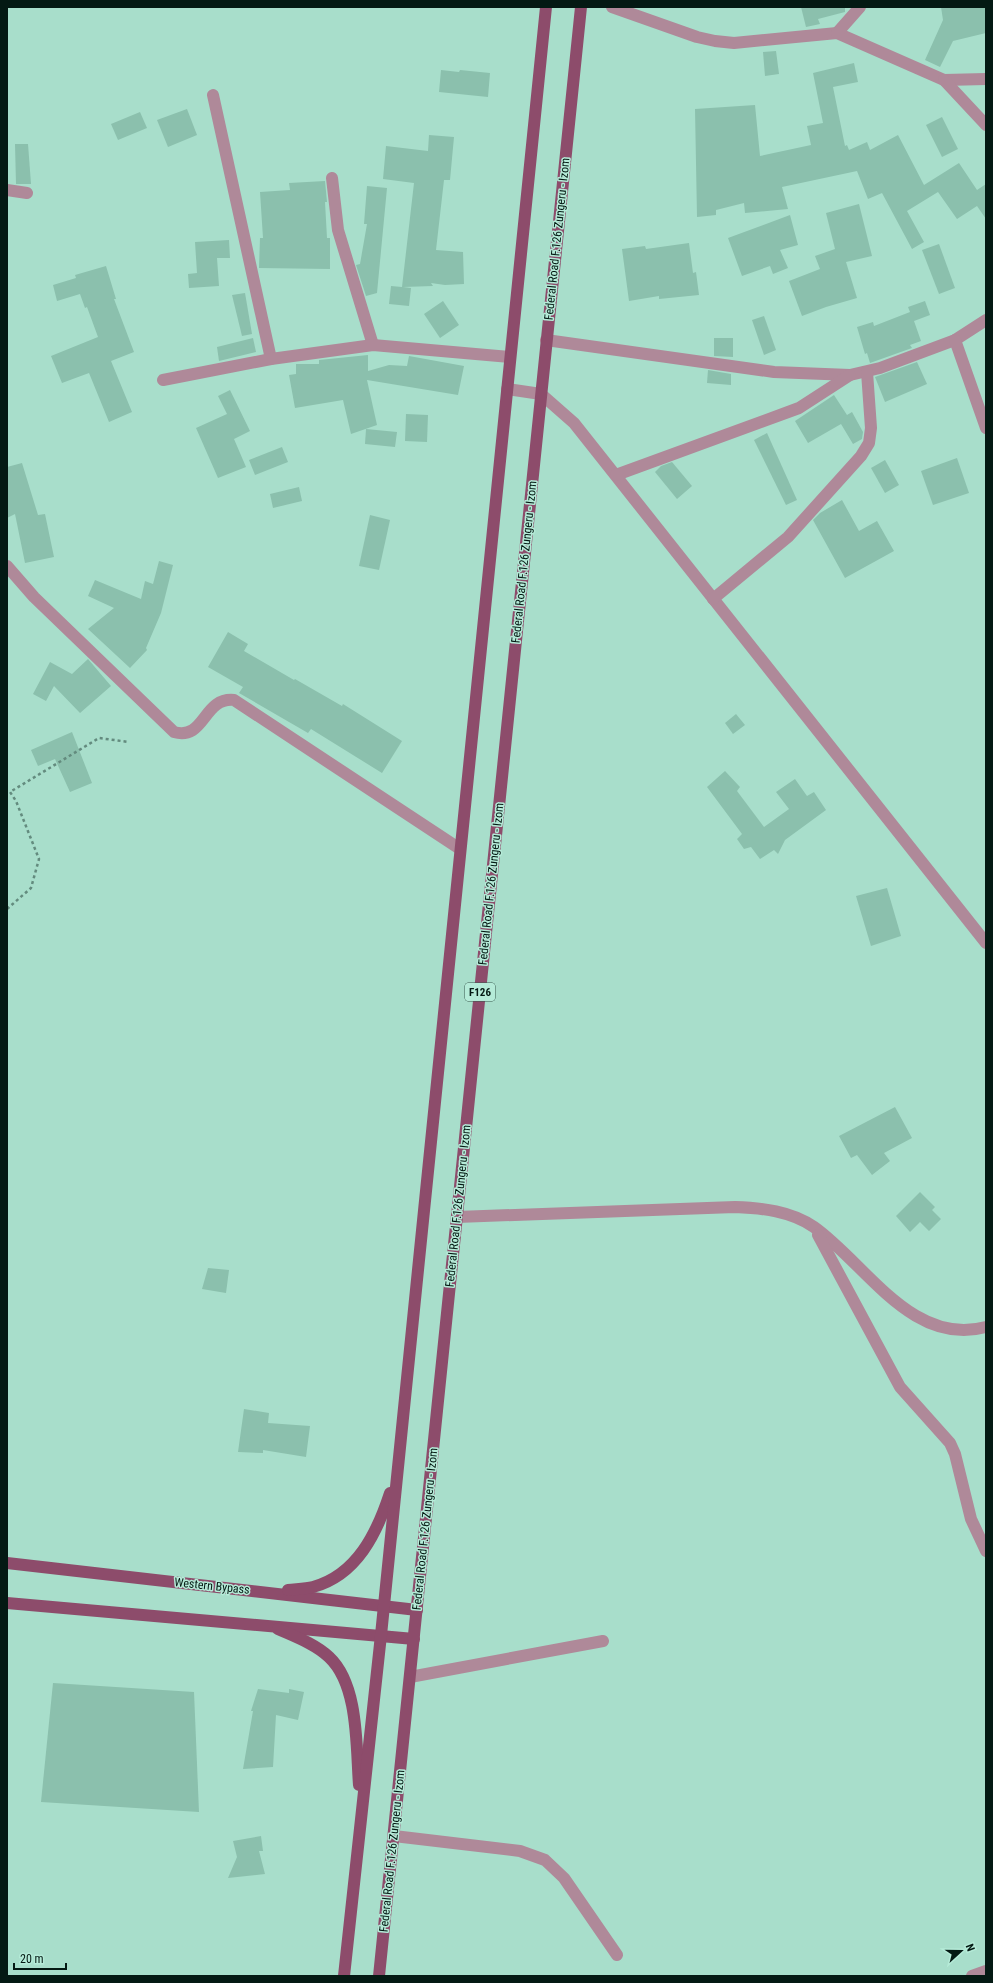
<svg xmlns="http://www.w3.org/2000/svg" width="993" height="1983" font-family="'Roboto Condensed',sans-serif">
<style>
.building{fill:#8bc0ad}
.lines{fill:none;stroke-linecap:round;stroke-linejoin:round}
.path{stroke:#638b7e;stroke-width:2.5;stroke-dasharray:3 3;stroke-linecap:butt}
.street{stroke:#af8999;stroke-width:12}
.primary{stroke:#8d4c6b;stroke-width:12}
.labels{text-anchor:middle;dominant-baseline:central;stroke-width:3;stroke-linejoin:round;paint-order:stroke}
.shield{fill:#b5ebd8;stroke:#39584e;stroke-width:1}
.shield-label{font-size:11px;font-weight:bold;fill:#041913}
.street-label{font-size:12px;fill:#041913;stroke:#b5ebd8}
</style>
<rect width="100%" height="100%" fill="#a8decb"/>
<g class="building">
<path d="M 801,7 L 845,7 L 845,12 L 818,19 L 820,24 L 806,27 Z"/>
<path d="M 941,7 L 986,7 L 986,33 L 953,41 L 940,67 L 925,60 L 943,20 Z"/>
<path d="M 776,51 L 779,74 L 765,76 L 763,52 Z"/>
<path d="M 854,63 L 858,82 L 833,87 L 845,146 L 847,145 L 849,150 L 867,142 L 870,150 L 898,135 L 924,185 L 959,163 L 977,190 L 986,184 L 986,219 L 977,206 L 957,219 L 938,192 L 907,211 L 924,242 L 912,249 L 882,193 L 868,199 L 857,171 L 782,187 L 788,209 L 745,213 L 744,203 L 716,210 L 716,215 L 697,217 L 695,109 L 755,105 L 760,156 L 811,145 L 807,126 L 823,123 L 813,73 Z"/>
<path d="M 441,70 L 459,72 L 460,70 L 490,73 L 488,97 L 439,92 Z"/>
<path d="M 187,109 L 197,135 L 168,147 L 157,120 Z"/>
<path d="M 140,112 L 147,128 L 118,140 L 111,124 Z"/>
<path d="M 942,117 L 958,149 L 942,157 L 926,125 Z"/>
<path d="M 429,135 L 454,137 L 450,180 L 444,180 L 436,250 L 463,252 L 464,284 L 445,285 L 431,283 L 433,286 L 403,287 L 411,288 L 409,306 L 389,304 L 391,286 L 402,287 L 414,183 L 383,179 L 386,146 L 428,151 Z"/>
<path d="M 15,144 L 28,144 L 31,184 L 16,184 Z"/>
<path d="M 325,181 L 327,202 L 325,202 L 327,238 L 330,238 L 330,269 L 259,268 L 260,238 L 263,238 L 260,192 L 290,190 L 289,183 Z"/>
<path d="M 367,186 L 387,188 L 377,293 L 366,296 L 356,265 L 360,264 L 367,224 L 364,224 Z"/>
<path d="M 859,204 L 872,256 L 846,262 L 857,298 L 826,307 L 802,316 L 789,281 L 820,269 L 815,256 L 835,249 L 826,213 Z"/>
<path d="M 790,215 L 798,245 L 780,250 L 788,268 L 773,274 L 770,266 L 742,276 L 728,238 Z"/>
<path d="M 229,240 L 230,258 L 217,258 L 219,286 L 189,288 L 188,274 L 197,273 L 195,242 Z"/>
<path d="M 689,243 L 693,273 L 696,272 L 699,295 L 659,299 L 659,296 L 629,301 L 622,249 L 645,246 L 646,249 Z"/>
<path d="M 939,244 L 955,288 L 939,294 L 922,250 Z"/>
<path d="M 106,266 L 116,299 L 114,299 L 134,352 L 111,361 L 132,412 L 109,422 L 89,373 L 62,383 L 51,356 L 98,337 L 87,307 L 85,308 L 80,294 L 57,301 L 53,285 L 76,278 L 75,275 Z"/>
<path d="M 245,293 L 252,334 L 242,336 L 232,295 Z"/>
<path d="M 443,301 L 459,325 L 440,338 L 424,314 Z"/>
<path d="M 925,301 L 930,315 L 914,321 L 921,341 L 910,345 L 912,348 L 870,363 L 867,353 L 865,354 L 857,327 L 873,322 L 874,326 L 910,312 L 908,307 Z"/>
<path d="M 764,316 L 776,350 L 764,355 L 752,320 Z"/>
<path d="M 253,338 L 256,352 L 219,361 L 217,347 Z"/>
<path d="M 714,338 L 733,338 L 733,357 L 714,356 Z"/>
<path d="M 368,355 L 368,371 L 389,365 L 407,366 L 409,356 L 464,366 L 458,395 L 367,380 L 377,425 L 351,434 L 343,400 L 295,408 L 289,375 L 296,374 L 296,364 L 319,364 L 319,360 Z"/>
<path d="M 917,362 L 927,384 L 885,402 L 875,377 Z"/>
<path d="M 708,370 L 731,374 L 731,385 L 707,383 Z"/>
<path d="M 230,390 L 250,431 L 234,439 L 246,467 L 218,478 L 196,428 L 227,414 L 218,396 Z"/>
<path d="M 834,395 L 847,415 L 852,412 L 863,432 L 862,439 L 853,444 L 841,424 L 808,443 L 795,421 Z"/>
<path d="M 406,414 L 428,415 L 427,442 L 405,441 Z"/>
<path d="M 366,429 L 397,432 L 395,447 L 365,444 Z"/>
<path d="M 767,433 L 797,500 L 786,505 L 754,440 Z"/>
<path d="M 282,447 L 288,462 L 255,475 L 249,460 Z"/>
<path d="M 957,458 L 969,493 L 933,505 L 921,471 Z"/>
<path d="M 885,460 L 899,485 L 885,493 L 871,468 Z"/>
<path d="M 672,462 L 692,486 L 677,499 L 655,472 L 661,466 Z"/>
<path d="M 22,463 L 38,515 L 45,514 L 54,557 L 25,563 L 15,514 L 7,518 L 7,467 Z"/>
<path d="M 299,487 L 302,501 L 273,508 L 270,494 Z"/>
<path d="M 842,500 L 859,531 L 877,521 L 894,551 L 845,578 L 813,520 L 820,513 Z"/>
<path d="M 370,515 L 390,520 L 379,570 L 359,566 Z"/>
<path d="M 159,561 L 173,565 L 161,613 L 146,648 L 147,650 L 130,668 L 88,629 L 114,608 L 88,596 L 95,580 L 141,599 L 145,581 L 153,584 Z"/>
<path d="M 228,632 L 248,644 L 244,651 L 294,680 L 295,679 L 342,706 L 343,704 L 402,741 L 382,773 L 311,729 L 308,733 L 239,693 L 243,687 L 208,667 Z"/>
<path d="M 88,659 L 111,686 L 80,713 L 54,686 L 46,701 L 33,694 L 50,662 L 72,674 Z"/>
<path d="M 736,714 L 745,725 L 733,734 L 725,723 Z"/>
<path d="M 72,732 L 92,783 L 70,792 L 55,759 L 38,766 L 31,750 Z"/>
<path d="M 725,771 L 740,787 L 737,791 L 764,827 L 789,809 L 776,792 L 795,779 L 807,796 L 814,792 L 826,810 L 785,840 L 778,854 L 774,850 L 760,859 L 751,847 L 744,849 L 737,839 L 742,834 L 707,787 Z"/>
<path d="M 887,888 L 901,936 L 871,946 L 856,896 Z"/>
<path d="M 895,1107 L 912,1138 L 884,1153 L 890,1161 L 872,1175 L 857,1155 L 851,1158 L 839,1136 Z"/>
<path d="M 920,1192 L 935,1207 L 932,1210 L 941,1219 L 929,1231 L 920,1222 L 910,1232 L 896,1216 Z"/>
<path d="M 208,1268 L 229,1270 L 226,1293 L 202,1289 Z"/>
<path d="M 244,1409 L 269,1413 L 268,1423 L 310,1426 L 306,1457 L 263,1450 L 263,1453 L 238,1452 Z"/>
<path d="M 53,1683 L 194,1692 L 199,1812 L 41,1802 Z"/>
<path d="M 258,1689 L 289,1693 L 289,1689 L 304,1692 L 298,1720 L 276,1715 L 273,1767 L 243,1769 L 253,1711 L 251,1711 Z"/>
<path d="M 261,1836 L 263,1851 L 259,1851 L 265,1874 L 228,1878 L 237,1857 L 233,1841 Z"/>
</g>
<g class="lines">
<path class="path" d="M 7,909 L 31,888 L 39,859 L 16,801 L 10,792 L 99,738 L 129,742"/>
<g class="street">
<path d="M 612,7 L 697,37 L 715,41 L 734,43 L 837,33 L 944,80 L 986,79"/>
<path d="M 837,33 L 860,7"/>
<path d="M 944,80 L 986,125"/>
<path d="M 213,95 L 271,359"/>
<path d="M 332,178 L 338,230 L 373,345"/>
<path d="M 7,190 L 27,193"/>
<path d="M 546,340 L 774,372 L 850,375 L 880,368 L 955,340 L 986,320"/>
<path d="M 955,340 L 986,428"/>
<path d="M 163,380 L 271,359 L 373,345 L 510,357"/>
<path d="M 507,389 L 541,394 L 574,423 L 986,943"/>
<path d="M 616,475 L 799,408 L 850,375"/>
<path d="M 7,566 L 34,597 L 174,732 C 205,741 203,697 234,700 L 460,849"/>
<path d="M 713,599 L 788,537 L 861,456 L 869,443 L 871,428 L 867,372"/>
<path d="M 457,1217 L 735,1207 C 762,1208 791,1211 814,1227 C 866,1264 912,1347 986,1327"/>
<path d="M 818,1235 L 900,1387 L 950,1443 L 955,1454 L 971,1519 L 986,1551"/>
<path d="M 410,1677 L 603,1641"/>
<path d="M 394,1836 L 520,1851 L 545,1860 L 564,1878 L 617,1955"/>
<path d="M 972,1976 L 986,1971"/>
</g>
<g class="primary">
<path d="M 7,1563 L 417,1610"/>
<path d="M 288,1590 C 296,1589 305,1589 313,1587 C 357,1575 377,1533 390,1493"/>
<path d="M 7,1603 L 414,1639"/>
<path d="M 278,1629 C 296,1637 315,1644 329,1657 C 359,1685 356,1747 359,1785"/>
<path d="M 344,1976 L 381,1635 L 546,7"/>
<path d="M 379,1976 L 581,7"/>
</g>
</g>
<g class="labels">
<rect class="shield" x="465" y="983" width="30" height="18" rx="3"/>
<g class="shield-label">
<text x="480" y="992">F126</text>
</g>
<g class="street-label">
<text transform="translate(557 239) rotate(-84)">Federal Road F.126 Zungeru - Izom</text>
<text transform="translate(524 562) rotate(-84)">Federal Road F.126 Zungeru - Izom</text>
<text transform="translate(491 884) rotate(-84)">Federal Road F.126 Zungeru - Izom</text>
<text transform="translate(458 1206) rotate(-84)">Federal Road F.126 Zungeru - Izom</text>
<text transform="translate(425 1529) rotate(-84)">Federal Road F.126 Zungeru - Izom</text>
<text transform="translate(212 1586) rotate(6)">Western Bypass</text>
<text transform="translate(392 1851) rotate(-84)">Federal Road F.126 Zungeru - Izom</text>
</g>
</g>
<rect width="993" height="1983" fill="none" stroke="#041913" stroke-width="16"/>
<g transform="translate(961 1951) rotate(69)" stroke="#b5ebd8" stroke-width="3" paint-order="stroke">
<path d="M0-3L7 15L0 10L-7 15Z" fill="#041913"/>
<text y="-6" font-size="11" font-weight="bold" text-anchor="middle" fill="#041913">N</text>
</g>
<path d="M14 1963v6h52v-6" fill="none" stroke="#041913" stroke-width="2"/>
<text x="20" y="1963" font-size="12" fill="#041913" stroke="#b5ebd8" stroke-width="3" paint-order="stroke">20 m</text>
</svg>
